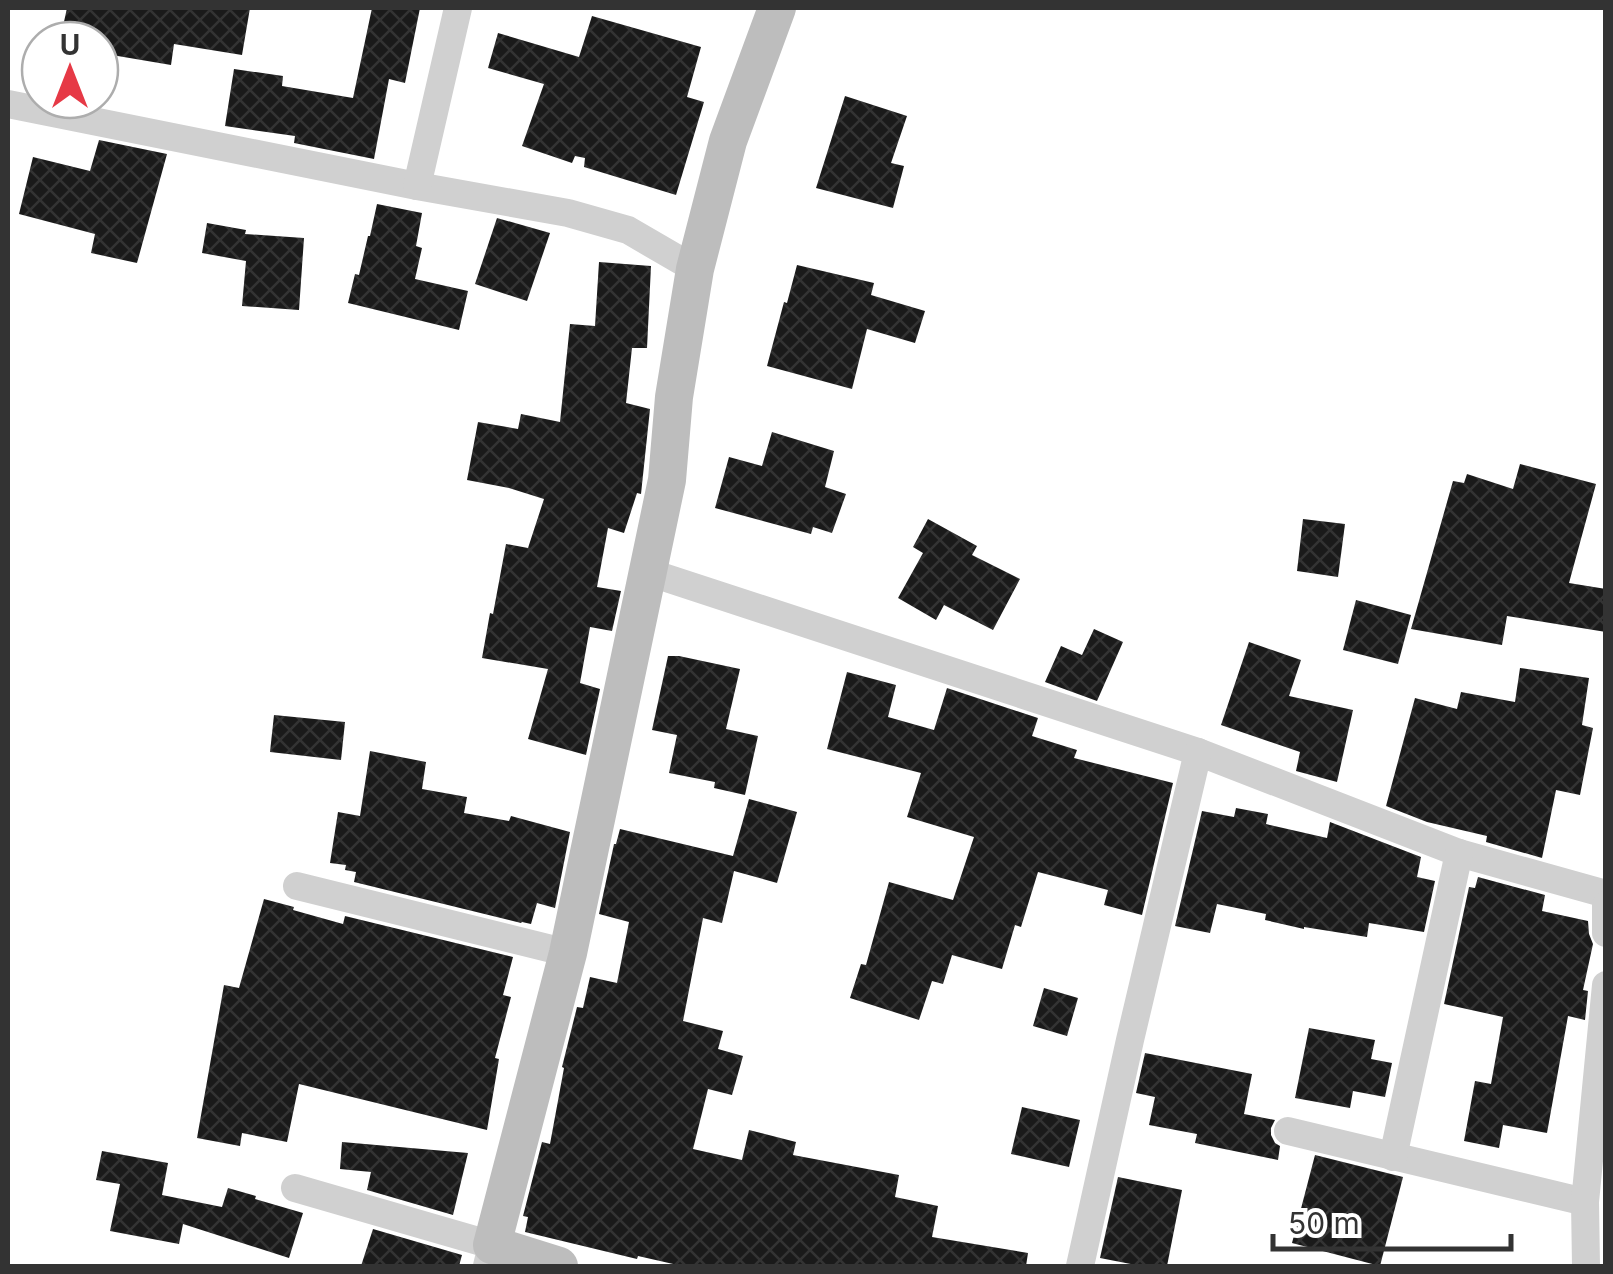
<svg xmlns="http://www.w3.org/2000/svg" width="1613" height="1274" font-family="Inter,sans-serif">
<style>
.building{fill:url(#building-cross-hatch)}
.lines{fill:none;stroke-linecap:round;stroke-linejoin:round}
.street{stroke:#d0d0d0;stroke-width:28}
.secondary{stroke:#bdbdbd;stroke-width:38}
</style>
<defs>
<pattern id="building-cross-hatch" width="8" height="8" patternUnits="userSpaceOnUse" patternTransform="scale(2.5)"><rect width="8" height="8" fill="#1a1a1a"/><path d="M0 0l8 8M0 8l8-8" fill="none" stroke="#333"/></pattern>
</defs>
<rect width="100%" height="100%" fill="#fff"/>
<g class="building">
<path d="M 67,8 L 250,8 L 242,55 L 174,44 L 171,65 L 100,53 L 100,40 L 60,40 Z"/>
<path d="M 372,8 L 420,8 L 405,83 L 389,79 L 374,159 L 294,143 L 295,136 L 225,126 L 234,69 L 283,76 L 282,86 L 353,98 Z"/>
<path d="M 592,16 L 701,47 L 687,97 L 704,102 L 676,195 L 584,167 L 585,158 L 575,156 L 572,163 L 522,146 L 544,84 L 488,68 L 498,33 L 579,57 Z"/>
<path d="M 845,96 L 907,116 L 891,163 L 904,166 L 893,208 L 816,188 Z"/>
<path d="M 99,140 L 167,154 L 137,263 L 91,253 L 95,234 L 19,214 L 33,157 L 90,171 Z"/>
<path d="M 377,204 L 422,213 L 416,246 L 422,248 L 415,279 L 468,291 L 459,330 L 348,303 L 355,274 L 359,275 L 368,236 L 370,236 Z"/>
<path d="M 497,218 L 550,233 L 527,301 L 475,284 Z"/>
<path d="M 207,223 L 246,230 L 245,234 L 304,238 L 299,310 L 242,306 L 246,261 L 202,253 Z"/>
<path d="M 599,262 L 651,266 L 647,348 L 632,348 L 626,403 L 650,409 L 641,494 L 637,493 L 624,533 L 608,528 L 597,587 L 621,591 L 612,631 L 590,627 L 580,683 L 600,689 L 586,755 L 528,739 L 548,669 L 482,658 L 490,613 L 493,614 L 506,544 L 528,548 L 544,499 L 509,488 L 467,480 L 478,422 L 518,429 L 521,414 L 560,422 L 570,324 L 595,326 Z"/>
<path d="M 797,265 L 874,283 L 871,295 L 925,311 L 915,343 L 867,329 L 852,389 L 767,366 L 784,302 L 787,303 Z"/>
<path d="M 772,432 L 834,451 L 825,487 L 846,494 L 832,533 L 813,527 L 811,534 L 715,508 L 729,457 L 762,466 Z"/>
<path d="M 1520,464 L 1596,484 L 1569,583 L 1606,589 L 1606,632 L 1507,616 L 1502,645 L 1411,629 L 1453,481 L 1464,483 L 1467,474 L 1513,489 Z"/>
<path d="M 928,519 L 977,546 L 972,555 L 1020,579 L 993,630 L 944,605 L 936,620 L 898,598 L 923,553 L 913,547 Z"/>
<path d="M 1303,519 L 1345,524 L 1338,577 L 1297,571 Z"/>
<path d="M 1356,600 L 1411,615 L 1398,664 L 1343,650 Z"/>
<path d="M 1094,629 L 1123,642 L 1097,701 L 1045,682 L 1061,646 L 1082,655 Z"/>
<path d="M 1249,642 L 1301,660 L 1289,696 L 1353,710 L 1337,782 L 1296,771 L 1300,752 L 1221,725 Z"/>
<path d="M 668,656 L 679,656 L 740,669 L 726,729 L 758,736 L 745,795 L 714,788 L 715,782 L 669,773 L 677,735 L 652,730 Z"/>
<path d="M 1520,668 L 1589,678 L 1582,725 L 1593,728 L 1580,795 L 1556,790 L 1542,858 L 1486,842 L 1487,836 L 1427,822 L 1386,806 L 1415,698 L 1457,709 L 1461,692 L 1515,702 Z"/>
<path d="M 847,672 L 896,685 L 888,717 L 934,730 L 947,688 L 1038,718 L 1032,736 L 1077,750 L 1074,758 L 1173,783 L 1142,915 L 1104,905 L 1108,890 L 1038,872 L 1021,927 L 1015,925 L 1002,969 L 952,955 L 943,984 L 932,981 L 919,1020 L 850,998 L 861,964 L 866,965 L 889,882 L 953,900 L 974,837 L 907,817 L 921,773 L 827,749 Z"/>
<path d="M 274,715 L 345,722 L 341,760 L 270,752 Z"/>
<path d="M 370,751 L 426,762 L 422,789 L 467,797 L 464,813 L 509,821 L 511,816 L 570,832 L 555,908 L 537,903 L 531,924 L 522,922 L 521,923 L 354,882 L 356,872 L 345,870 L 346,865 L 330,863 L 338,812 L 360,816 Z"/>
<path d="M 749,799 L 797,812 L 777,883 L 734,871 L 722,923 L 703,918 L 683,1021 L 723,1031 L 718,1049 L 743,1056 L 732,1095 L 708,1089 L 693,1149 L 742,1160 L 749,1130 L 796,1142 L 793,1155 L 899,1175 L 895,1197 L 938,1206 L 932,1237 L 1028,1253 L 1026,1266 L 682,1266 L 638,1256 L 637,1259 L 525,1232 L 528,1217 L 523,1216 L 542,1142 L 550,1144 L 564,1068 L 562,1067 L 577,1007 L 583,1008 L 590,977 L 617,983 L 629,922 L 599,914 L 614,844 L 616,844 L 620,829 L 733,856 Z"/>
<path d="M 1236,808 L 1268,814 L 1266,824 L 1327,838 L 1330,822 L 1421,857 L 1417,877 L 1435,881 L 1424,932 L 1369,923 L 1367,937 L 1304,927 L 1304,929 L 1265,920 L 1266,914 L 1217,904 L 1210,933 L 1175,926 L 1202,811 L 1234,817 Z"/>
<path d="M 1478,877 L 1545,895 L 1542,911 L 1588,921 L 1589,934 L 1593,944 L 1583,990 L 1588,991 L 1585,1020 L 1568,1016 L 1547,1133 L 1503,1125 L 1499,1148 L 1464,1141 L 1475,1081 L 1491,1084 L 1503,1017 L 1444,1004 L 1469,887 L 1475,888 Z"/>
<path d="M 264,899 L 294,907 L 293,910 L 343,924 L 345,916 L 513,957 L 503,995 L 511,997 L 495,1058 L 499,1059 L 487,1130 L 299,1084 L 287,1142 L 242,1133 L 240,1146 L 197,1138 L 224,985 L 239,988 Z"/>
<path d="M 1044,988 L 1078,998 L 1067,1036 L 1033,1026 Z"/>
<path d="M 1309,1028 L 1375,1040 L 1371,1059 L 1392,1063 L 1385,1097 L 1353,1091 L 1350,1108 L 1295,1098 Z"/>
<path d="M 1145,1053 L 1252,1074 L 1244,1114 L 1275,1120 L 1271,1128 L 1271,1135 L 1275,1143 L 1280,1146 L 1278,1160 L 1195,1143 L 1197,1134 L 1149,1125 L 1155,1097 L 1136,1093 Z"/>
<path d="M 1022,1107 L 1080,1120 L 1069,1167 L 1011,1154 Z"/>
<path d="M 342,1142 L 468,1153 L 453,1215 L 367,1190 L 371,1172 L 340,1169 Z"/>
<path d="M 102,1151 L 168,1163 L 162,1195 L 222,1207 L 228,1188 L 256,1196 L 255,1199 L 303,1213 L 289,1258 L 183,1224 L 179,1244 L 110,1231 L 120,1184 L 96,1180 Z"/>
<path d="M 1315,1155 L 1403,1177 L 1380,1266 L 1292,1243 Z"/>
<path d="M 1118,1177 L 1182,1190 L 1167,1266 L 1141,1266 L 1100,1258 Z"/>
<path d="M 373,1229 L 462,1255 L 459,1266 L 361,1266 Z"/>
</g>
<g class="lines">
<g class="street">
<path d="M 8,104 L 417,186 L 568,213 L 628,230 L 695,269"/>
<path d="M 417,186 L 458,8"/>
<path d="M 648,572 L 1198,752 L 1459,853 L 1606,894"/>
<path d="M 297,886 L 568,953"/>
<path d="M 1606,905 L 1606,933"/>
<path d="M 1288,1131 L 1585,1202"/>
<path d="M 1393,1157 L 1459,853"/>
<path d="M 295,1188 L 492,1245 L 487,1266"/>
<path d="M 1080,1266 L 1130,1040 L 1198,752"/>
<path d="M 1586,1266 L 1585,1202 L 1606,985"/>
</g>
<path class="secondary" d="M 559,1266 L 492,1245 L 568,953 L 667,480 L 674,397 L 695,269 L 728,141 L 777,8"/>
</g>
<rect width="1613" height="1274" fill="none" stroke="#333333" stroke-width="20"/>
<g transform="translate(70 70)"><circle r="48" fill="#ffffff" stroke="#adadad" stroke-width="2.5"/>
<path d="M0-8L18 38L0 25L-18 38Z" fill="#e63946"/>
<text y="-15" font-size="28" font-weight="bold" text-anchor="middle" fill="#333333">U</text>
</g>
<path d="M1273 1234v15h238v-15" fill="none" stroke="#333333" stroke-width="5"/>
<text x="1288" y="1234" font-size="30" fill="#333333" stroke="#ffffff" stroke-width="8" paint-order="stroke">50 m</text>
</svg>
